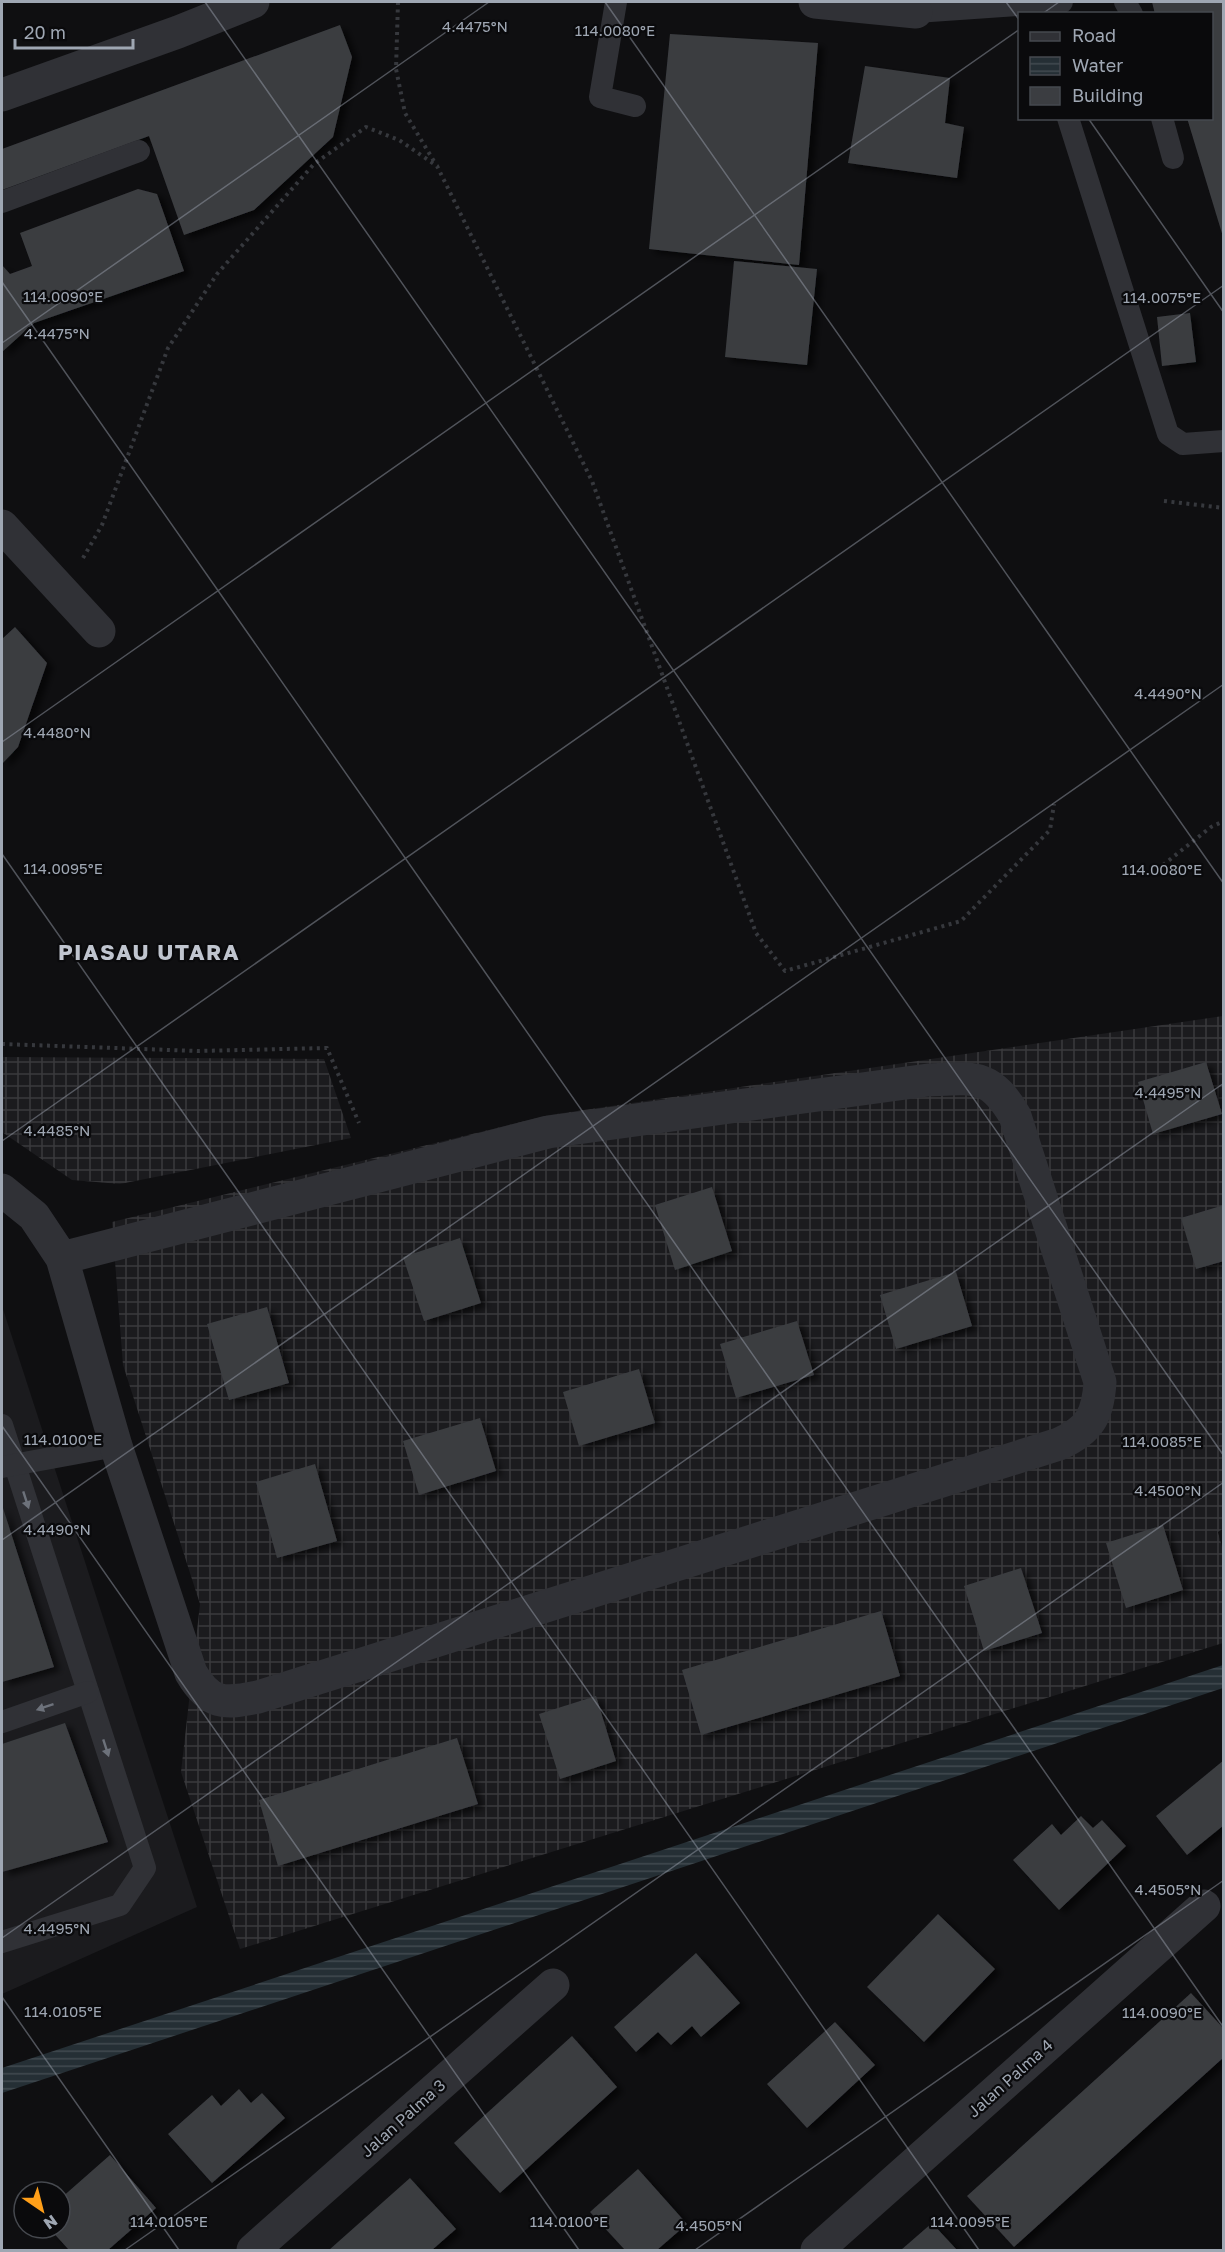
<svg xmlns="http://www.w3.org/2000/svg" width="1225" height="2252" font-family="'Golos Text',sans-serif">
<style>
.built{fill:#1b1b1e}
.industrial{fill:url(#industrial-grid)}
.water{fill:url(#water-rules)}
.building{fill:#3b3d41;filter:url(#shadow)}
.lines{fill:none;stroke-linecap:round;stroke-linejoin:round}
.path{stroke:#36383d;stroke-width:4;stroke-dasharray:3 4.5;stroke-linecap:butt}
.service{stroke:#303136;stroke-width:22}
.minor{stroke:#303136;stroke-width:33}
.oneway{fill:#6d727b}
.ticks{fill:none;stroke:#9fa7b3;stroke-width:1.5;stroke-opacity:0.45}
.labels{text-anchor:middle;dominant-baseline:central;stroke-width:4.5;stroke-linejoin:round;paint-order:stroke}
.street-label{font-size:16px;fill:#9fa7b3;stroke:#0a0a0c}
.district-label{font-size:22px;font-weight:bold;letter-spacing:1.5px;fill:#c0c5cf;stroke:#0a0a0c}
.ticks-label{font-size:15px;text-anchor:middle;fill:#9fa7b3;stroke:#0a0a0c;stroke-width:4.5;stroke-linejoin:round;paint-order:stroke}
</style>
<defs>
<pattern id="industrial-grid" width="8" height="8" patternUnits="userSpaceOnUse" patternTransform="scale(1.5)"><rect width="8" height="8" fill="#1b1b1e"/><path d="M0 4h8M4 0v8" fill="none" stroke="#39393c"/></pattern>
<pattern id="water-rules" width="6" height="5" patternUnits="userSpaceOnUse" patternTransform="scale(1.5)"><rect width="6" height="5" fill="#252f35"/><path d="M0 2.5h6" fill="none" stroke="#414a50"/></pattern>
<filter id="shadow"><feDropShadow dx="6" dy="4" stdDeviation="3" flood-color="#0009"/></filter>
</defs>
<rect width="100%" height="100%" fill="#0f0f11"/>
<path class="built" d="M 2,1306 L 197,1907 L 2,1994 Z"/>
<g class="industrial">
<path d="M 1223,1016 L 1224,1528 L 1218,1532 L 1223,1551 L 1223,1643 L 240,1949 L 181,1772 L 200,1604 L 123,1365 L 112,1222 L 550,1115 Z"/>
<path d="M 2,1057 L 324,1059 L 351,1138 L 120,1184 L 72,1180 L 2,1132 Z"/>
</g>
<path class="water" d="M 1223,1665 L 1223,1688 L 2,2093 L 2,2068 Z"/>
<g class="building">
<path d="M 1152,2 L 1224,2 L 1224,240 L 1187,118 L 1212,118 L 1212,14 L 1155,14 Z"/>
<path d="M 340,25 L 352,57 L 333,137 L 254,210 L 184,235 L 149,136 L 2,190 L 2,149 Z"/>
<path d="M 670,34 L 818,43 L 799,265 L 649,249 Z"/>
<path d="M 865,66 L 950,78 L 945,123 L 964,127 L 957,178 L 848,163 Z"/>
<path d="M 138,189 L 157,194 L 184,271 L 34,323 L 2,352 L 2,265 L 10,274 L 32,266 L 20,233 Z"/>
<path d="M 734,261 L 817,269 L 807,365 L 725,357 Z"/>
<path d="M 1190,313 L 1196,362 L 1162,366 L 1157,317 Z"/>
<path d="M 15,627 L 47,663 L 18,747 L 2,764 L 2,639 Z"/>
<path d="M 1206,1062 L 1222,1114 L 1153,1134 L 1138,1082 Z"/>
<path d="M 712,1187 L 732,1251 L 675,1270 L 655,1205 Z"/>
<path d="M 1224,1205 L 1224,1261 L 1196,1269 L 1181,1218 Z"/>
<path d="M 460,1238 L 481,1303 L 424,1321 L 403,1257 Z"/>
<path d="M 956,1272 L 972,1326 L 896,1349 L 880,1295 Z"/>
<path d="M 267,1307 L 289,1383 L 229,1400 L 207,1324 Z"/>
<path d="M 797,1321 L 814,1375 L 736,1398 L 720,1344 Z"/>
<path d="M 639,1369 L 655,1423 L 579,1446 L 563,1392 Z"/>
<path d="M 480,1418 L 496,1471 L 419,1495 L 403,1441 Z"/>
<path d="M 315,1464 L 337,1541 L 277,1558 L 256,1482 Z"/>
<path d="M 2,1505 L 54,1667 L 2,1682 Z"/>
<path d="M 1163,1525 L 1183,1590 L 1126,1608 L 1106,1543 Z"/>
<path d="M 1021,1568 L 1042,1633 L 984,1651 L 964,1586 Z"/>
<path d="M 881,1611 L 900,1676 L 701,1735 L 682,1670 Z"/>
<path d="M 596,1696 L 616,1761 L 560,1779 L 539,1714 Z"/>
<path d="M 65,1723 L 108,1842 L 2,1872 L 2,1744 Z"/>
<path d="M 457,1738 L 478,1804 L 278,1866 L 259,1800 Z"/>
<path d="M 1224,1760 L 1224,1825 L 1187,1855 L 1156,1816 Z"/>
<path d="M 1081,1816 L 1093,1828 L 1102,1820 L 1126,1846 L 1059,1910 L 1013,1860 L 1052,1824 L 1061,1835 Z"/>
<path d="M 938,1914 L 995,1969 L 924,2042 L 867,1987 Z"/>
<path d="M 696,1953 L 740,2003 L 701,2037 L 692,2026 L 671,2045 L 658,2032 L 636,2052 L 614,2027 Z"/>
<path d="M 1191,1993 L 1224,2029 L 1224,2057 L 1014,2247 L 967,2196 Z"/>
<path d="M 835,2022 L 875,2065 L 807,2128 L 767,2084 Z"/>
<path d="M 572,2036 L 617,2087 L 500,2193 L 454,2143 Z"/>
<path d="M 239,2089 L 251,2103 L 262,2093 L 285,2118 L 212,2183 L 168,2134 L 212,2095 L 221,2106 Z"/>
<path d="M 110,2155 L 156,2208 L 108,2250 L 69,2250 L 49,2228 L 60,2228 L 60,2199 Z"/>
<path d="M 638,2169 L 687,2224 L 657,2250 L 625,2250 L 590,2212 Z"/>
<path d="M 410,2178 L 456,2229 L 432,2250 L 329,2250 Z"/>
<path d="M 932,2223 L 957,2250 L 901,2250 Z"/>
</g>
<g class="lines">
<g class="path">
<path d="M 398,2 L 396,69 L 405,113 L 435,163"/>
<path d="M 1164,501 L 1224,508"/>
<path d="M 83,558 L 102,525 L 168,348 L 217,274 L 314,164 L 366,127 L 399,140 L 437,166 L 592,481 L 756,933 L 785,971 L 961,921 L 1050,830 L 1054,804"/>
<path d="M 1163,865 L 1211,827 L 1224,821"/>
<path d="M 2,1044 L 198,1051 L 327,1048 L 359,1123"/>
</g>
<g class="service">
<path d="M 616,2 L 600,97 L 635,106"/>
<path d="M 1125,2 L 1132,14"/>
<path d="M 916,12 L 1062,2"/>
<path d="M 1068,118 L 1168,434 L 1183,444 L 1224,441"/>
<path d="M 1162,118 L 1173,158"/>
<path d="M 2,202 L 139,151"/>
<path d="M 2,1425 L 145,1868 L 120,1905 L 2,1942"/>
<path d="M 2,1467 L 116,1446"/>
<path d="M 2,1722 L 88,1692"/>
</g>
<g class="minor">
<path d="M 815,2 L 916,12"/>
<path d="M 2,95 L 178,32 L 253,2"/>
<path d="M 2,526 L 99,631"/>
<path d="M 2,1190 L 34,1216 L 62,1258 L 116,1446 L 191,1673 C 210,1705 224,1704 258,1697 L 1059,1444 C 1090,1430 1098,1415 1100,1382 L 1015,1116 C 990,1073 974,1078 928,1080 L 548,1132 L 62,1258"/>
<path d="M 253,2250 L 553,1985"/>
<path d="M 817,2250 L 1204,1906"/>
</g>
</g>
<defs><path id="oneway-solid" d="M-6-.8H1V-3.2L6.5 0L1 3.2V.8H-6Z" transform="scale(1.5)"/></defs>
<g class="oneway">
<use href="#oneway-solid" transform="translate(26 1500) rotate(72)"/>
<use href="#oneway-solid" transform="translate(45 1707) rotate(161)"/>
<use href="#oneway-solid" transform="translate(106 1748) rotate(72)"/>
</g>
<path class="ticks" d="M 205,2 L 1224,1456M 605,2 L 1224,884M 1006,2 L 1020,21M 1042,14 L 1059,2M 1088,118 L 1224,313M 2,282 L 1224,2028M 2,343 L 489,2M 2,742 L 1020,29M 2,854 L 979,2250M 2,1141 L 1224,285M 2,1426 L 579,2250M 2,1540 L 1224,684M 2,1938 L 1224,1083M 2,1997 L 179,2250M 125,2250 L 1224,1482M 695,2250 L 1224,1880"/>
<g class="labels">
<g class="street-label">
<text transform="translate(1010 2078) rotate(-42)">Jalan Palma 4</text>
<text transform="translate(403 2118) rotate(-42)">Jalan Palma 3</text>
</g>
<g class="district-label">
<text x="149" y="951">PIASAU UTARA</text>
</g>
</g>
<g class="ticks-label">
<text x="475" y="32">4.4475°N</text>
<text x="615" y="36">114.0080°E</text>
<text x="63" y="302">114.0090°E</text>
<text x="1162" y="303">114.0075°E</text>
<text x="57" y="339">4.4475°N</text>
<text x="1168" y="699">4.4490°N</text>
<text x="57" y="738">4.4480°N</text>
<text x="63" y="874">114.0095°E</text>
<text x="1162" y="875">114.0080°E</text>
<text x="1168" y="1098">4.4495°N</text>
<text x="57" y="1136">4.4485°N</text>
<text x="63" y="1445">114.0100°E</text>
<text x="1162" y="1447">114.0085°E</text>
<text x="1168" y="1496">4.4500°N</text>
<text x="57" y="1535">4.4490°N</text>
<text x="1168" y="1895">4.4505°N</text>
<text x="57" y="1934">4.4495°N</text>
<text x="63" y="2017">114.0105°E</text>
<text x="1162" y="2018">114.0090°E</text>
<text x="169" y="2227">114.0105°E</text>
<text x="569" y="2227">114.0100°E</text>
<text x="970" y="2227">114.0095°E</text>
<text x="709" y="2231">4.4505°N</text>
</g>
<rect width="1225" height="2252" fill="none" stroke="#9fa7b3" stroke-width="6"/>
<rect x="1018" y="12" width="195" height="108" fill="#0a0a0c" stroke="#46494f" stroke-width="1.5"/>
<rect x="1030" y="32" width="30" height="9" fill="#303136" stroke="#46494f" stroke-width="1.5"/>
<text x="1072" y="42" font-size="18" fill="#9fa7b3">Road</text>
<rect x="1030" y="57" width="30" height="18" fill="url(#water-rules)" stroke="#46494f" stroke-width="1.5"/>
<text x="1072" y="72" font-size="18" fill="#9fa7b3">Water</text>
<rect x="1030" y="87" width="30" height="18" fill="#3b3d41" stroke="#46494f" stroke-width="1.5"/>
<text x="1072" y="102" font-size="18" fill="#9fa7b3">Building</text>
<g transform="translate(42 2210) rotate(145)"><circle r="28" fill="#0a0a0c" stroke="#46494f" stroke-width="1.5"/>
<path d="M0-4.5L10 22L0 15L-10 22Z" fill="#ff9f19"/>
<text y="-9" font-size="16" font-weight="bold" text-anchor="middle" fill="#9fa7b3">N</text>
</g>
<path d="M15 39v9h118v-9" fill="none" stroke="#9fa7b3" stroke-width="3"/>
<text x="24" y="39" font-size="18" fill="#9fa7b3" stroke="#0a0a0c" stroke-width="4.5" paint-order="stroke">20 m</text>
</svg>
